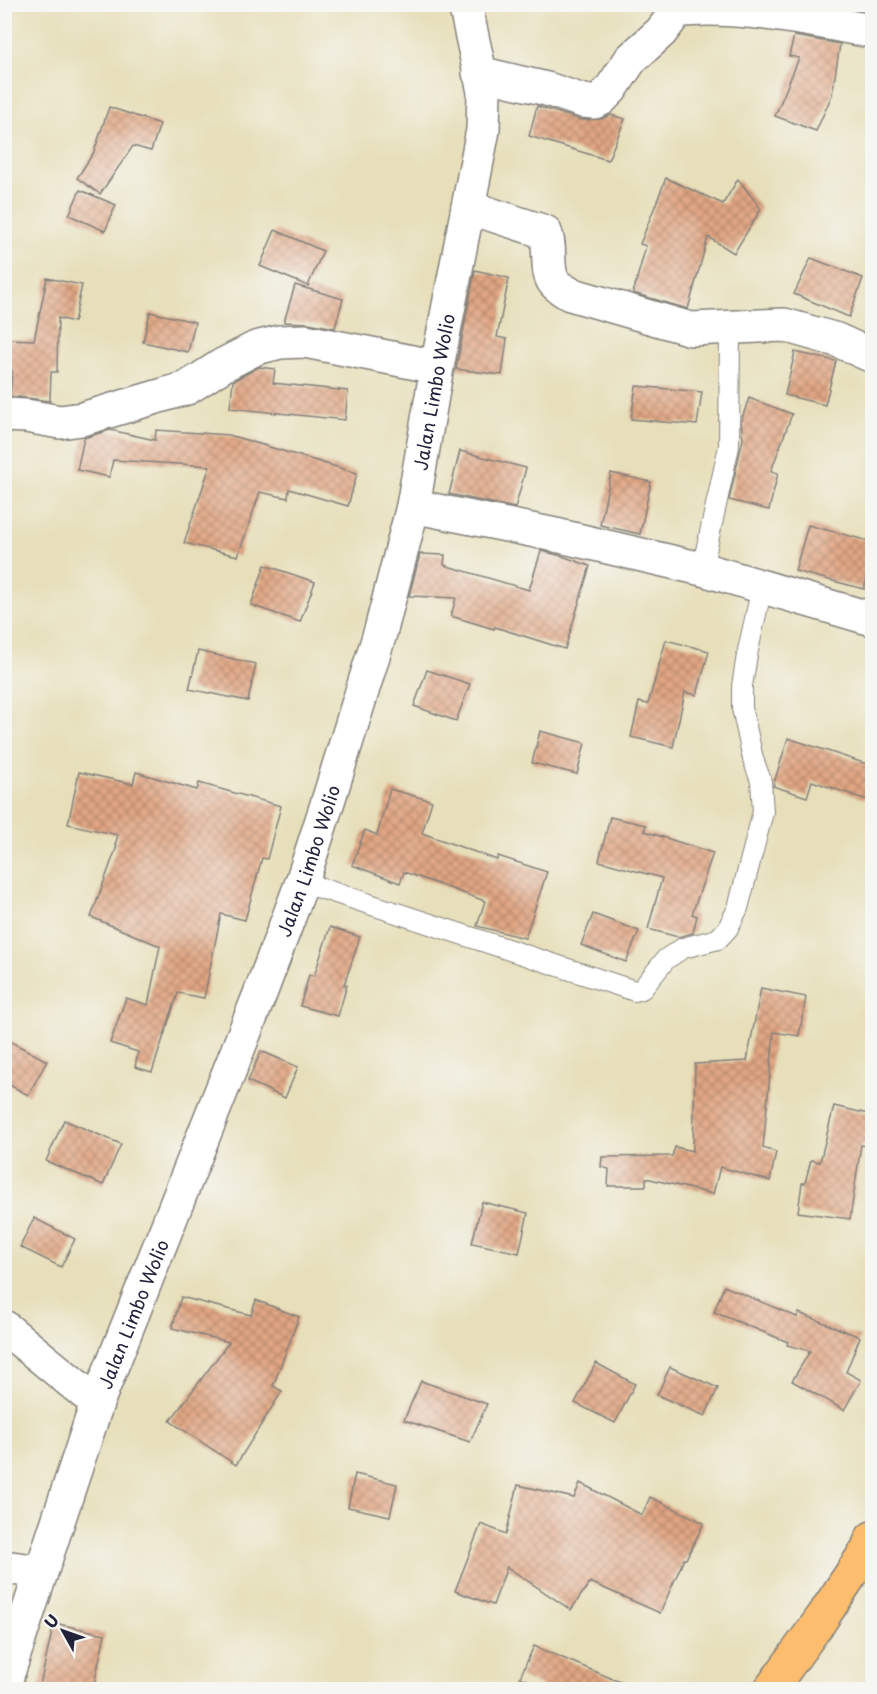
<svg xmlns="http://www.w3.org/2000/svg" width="877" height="1694" font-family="'Playpen Sans',sans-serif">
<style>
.building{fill:url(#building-cross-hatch)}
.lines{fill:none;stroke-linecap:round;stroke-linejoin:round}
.lane-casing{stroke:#84807a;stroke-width:22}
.street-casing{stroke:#84807a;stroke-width:36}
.highway-casing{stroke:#84807a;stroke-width:36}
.lane{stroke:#fff;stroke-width:20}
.street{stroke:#fff;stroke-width:33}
.highway{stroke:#fcbd6e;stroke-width:33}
.labels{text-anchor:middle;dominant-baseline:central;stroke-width:4.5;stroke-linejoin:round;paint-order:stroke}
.street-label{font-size:18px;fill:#22223b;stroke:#f6f6f2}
</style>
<defs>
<pattern id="building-cross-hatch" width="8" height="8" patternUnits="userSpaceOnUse" patternTransform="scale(1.5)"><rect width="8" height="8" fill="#e1a683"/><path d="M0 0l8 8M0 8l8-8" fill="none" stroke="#b6876c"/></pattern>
</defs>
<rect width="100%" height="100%" fill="#f6f6f2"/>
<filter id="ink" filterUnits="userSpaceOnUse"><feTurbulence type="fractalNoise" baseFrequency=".0167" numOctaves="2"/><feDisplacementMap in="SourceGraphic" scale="12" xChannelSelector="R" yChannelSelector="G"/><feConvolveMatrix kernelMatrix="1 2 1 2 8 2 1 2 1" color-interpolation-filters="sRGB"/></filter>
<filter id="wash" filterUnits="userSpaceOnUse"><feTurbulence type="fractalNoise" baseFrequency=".008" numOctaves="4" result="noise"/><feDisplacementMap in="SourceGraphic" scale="24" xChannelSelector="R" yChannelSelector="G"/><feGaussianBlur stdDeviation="1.35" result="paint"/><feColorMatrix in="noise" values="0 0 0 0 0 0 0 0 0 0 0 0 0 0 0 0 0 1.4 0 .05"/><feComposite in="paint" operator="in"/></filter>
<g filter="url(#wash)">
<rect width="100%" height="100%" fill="#e7dfba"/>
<g id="blocks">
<g class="building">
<path d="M 794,36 L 840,44 L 832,95 L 816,131 L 775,116 L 799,58 L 789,56 Z"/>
<path d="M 537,106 L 581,120 L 601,119 L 611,115 L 625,119 L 608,160 L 529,136 Z"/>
<path d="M 109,107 L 160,124 L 151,151 L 133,146 L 100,194 L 77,178 L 94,152 Z"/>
<path d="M 666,178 L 723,204 L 738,179 L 761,209 L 734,253 L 708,237 L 688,309 L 633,293 L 646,246 L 640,244 Z"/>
<path d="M 80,190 L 116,205 L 105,231 L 69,215 Z"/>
<path d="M 275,230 L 323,251 L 308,286 L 260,266 Z"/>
<path d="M 811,258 L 863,278 L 849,317 L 794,294 Z"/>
<path d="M 475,270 L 509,278 L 497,337 L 507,339 L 502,375 L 456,369 Z"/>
<path d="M 47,278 L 82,285 L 74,322 L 58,318 L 57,372 L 51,372 L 50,401 L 10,396 L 12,371 L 9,371 L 9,339 L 34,340 Z"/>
<path d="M 295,285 L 343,299 L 335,328 L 308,323 L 284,322 Z"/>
<path d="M 150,312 L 195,322 L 188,352 L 143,342 Z"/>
<path d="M 795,352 L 836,361 L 825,405 L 785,395 Z"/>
<path d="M 259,367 L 275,369 L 273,383 L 348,391 L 345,420 L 230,408 L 233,381 Z"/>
<path d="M 636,386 L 702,392 L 697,425 L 631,419 Z"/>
<path d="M 749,398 L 792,414 L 771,471 L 778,473 L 769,510 L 729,500 L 743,439 L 741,421 Z"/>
<path d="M 110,430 L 155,440 L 156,430 L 229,435 L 357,473 L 348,506 L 289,489 L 288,498 L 260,492 L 238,556 L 184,543 L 210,466 L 113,460 L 109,477 L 77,470 L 84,438 Z"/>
<path d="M 460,451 L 526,468 L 515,508 L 449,494 Z"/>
<path d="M 611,473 L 651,482 L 640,534 L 600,525 Z"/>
<path d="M 808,525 L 873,542 L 873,558 L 864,589 L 795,571 Z"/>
<path d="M 541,551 L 562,556 L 590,566 L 565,649 L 495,627 L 494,629 L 451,616 L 456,598 L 409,596 L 420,554 L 445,555 L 444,565 L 529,590 Z"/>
<path d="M 265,565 L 315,582 L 300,622 L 251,605 Z"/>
<path d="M 666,640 L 709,651 L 697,695 L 685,692 L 673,747 L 631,737 L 639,702 L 648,704 Z"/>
<path d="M 198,651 L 256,664 L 248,701 L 189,689 Z"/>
<path d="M 427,670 L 470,684 L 456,721 L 414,706 Z"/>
<path d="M 540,731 L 585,743 L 577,774 L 532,763 Z"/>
<path d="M 788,738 L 873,766 L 873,802 L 812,781 L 807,797 L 773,786 Z"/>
<path d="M 79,772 L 133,784 L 136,772 L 197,790 L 199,783 L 281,806 L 267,859 L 262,858 L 245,920 L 221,914 L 204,998 L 178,993 L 152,1072 L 135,1067 L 138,1052 L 110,1043 L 126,998 L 148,1005 L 160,946 L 91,917 L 117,846 L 115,845 L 118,835 L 68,824 Z"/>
<path d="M 390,789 L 432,801 L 422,833 L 497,860 L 498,856 L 547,872 L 525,938 L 477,926 L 485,901 L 404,872 L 400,883 L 352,865 L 365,830 L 377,835 Z"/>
<path d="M 610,817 L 646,825 L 644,831 L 713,853 L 692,914 L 697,916 L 693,933 L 678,937 L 648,929 L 662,878 L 599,861 Z"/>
<path d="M 593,914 L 639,931 L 626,962 L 581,945 Z"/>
<path d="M 330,927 L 360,937 L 344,985 L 347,985 L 338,1016 L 300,1006 L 309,975 L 314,976 Z"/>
<path d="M 761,988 L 806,997 L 799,1036 L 774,1032 L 763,1148 L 776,1152 L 770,1181 L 720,1167 L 713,1194 L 646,1178 L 646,1186 L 608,1186 L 609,1169 L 601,1167 L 602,1157 L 672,1156 L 675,1147 L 693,1151 L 695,1064 L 747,1061 Z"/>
<path d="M 4,1038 L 47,1061 L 28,1095 L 4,1082 Z"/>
<path d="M 261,1051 L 298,1067 L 285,1098 L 248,1081 Z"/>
<path d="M 834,1106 L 873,1115 L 873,1124 L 867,1146 L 861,1145 L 850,1219 L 798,1212 L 802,1183 L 805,1183 L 811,1160 L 820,1162 Z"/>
<path d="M 64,1120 L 121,1144 L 103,1185 L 46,1161 Z"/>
<path d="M 482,1202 L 528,1213 L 519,1253 L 472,1243 Z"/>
<path d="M 34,1218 L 75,1239 L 61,1267 L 20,1247 Z"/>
<path d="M 724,1286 L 797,1317 L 799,1313 L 860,1337 L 846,1372 L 861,1380 L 844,1410 L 792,1381 L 810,1351 L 787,1345 L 788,1342 L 714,1312 Z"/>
<path d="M 181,1297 L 251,1315 L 256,1300 L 299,1317 L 273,1386 L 282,1391 L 236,1465 L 170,1421 L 229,1342 L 172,1328 Z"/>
<path d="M 596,1363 L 635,1384 L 615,1423 L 575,1403 Z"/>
<path d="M 670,1367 L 718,1388 L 705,1416 L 657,1395 Z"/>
<path d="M 421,1381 L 487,1404 L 470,1442 L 404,1420 Z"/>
<path d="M 355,1474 L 397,1484 L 390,1516 L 348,1507 Z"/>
<path d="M 580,1483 L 642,1515 L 650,1497 L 704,1523 L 686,1559 L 684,1559 L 660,1613 L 590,1582 L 571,1610 L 507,1567 L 493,1605 L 455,1591 L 481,1524 L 506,1534 L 518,1485 L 574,1498 Z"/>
<path d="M 54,1623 L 105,1634 L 93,1689 L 39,1689 Z"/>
<path d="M 534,1646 L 637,1689 L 548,1689 L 520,1677 Z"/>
</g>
</g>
</g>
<g filter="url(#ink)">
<use href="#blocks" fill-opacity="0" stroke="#84807a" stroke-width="1.5"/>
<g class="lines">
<defs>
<g id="lane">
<path d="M 702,569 L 729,446 L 730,328"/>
<path d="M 302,882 L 635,991 L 642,989 L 666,959 L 683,948 L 718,939 L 728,928 L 738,908 L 763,812 L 761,781 L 753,759 L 742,708 L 742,686 L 747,655 L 762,587"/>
</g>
<g id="street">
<path d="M 479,73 L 547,89 L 583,101 L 594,102 L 601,99 L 611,89 L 631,59 L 661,32 L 677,11 C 734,3 814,21 872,31"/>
<path d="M 468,207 L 545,232 C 552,247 545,270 554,282 C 557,287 564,290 570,294 L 691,329 L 784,325 L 837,340 L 872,356"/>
<path d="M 4,415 L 26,416 L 60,422 L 82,419 L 187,388 L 223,365 L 256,348 L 280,342 L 305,341 L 437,367"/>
<path d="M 413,506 L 560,536 L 702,569 L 872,619"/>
<path d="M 4,1327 L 97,1403"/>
<path d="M 4,1567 L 41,1572"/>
<path id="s1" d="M 4,1685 L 97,1403 L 260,994 L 302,882 L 329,798 L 381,630 L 413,506 L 437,367 L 483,130 L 484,92 L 465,4"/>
</g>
<path id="highway" d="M 770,1690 L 822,1618 L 867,1550 L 872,1538"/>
</defs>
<use href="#lane" class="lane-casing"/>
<use href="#street" class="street-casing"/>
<use href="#highway" class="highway-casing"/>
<use href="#lane" class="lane"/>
<use href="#street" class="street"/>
<use href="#highway" class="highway"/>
</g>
</g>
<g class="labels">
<g class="street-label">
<text stroke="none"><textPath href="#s1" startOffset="1365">Jalan Limbo Wolio</textPath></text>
<text stroke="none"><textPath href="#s1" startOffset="879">Jalan Limbo Wolio</textPath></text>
<text stroke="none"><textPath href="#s1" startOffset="393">Jalan Limbo Wolio</textPath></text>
</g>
</g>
<rect width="877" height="1694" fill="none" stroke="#f6f6f2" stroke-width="24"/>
<g transform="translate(63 1631) rotate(310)" stroke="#f6f6f2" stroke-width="4.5" paint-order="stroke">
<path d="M0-4.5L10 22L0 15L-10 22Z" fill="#22223b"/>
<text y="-9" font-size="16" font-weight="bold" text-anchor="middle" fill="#22223b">U</text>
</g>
</svg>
